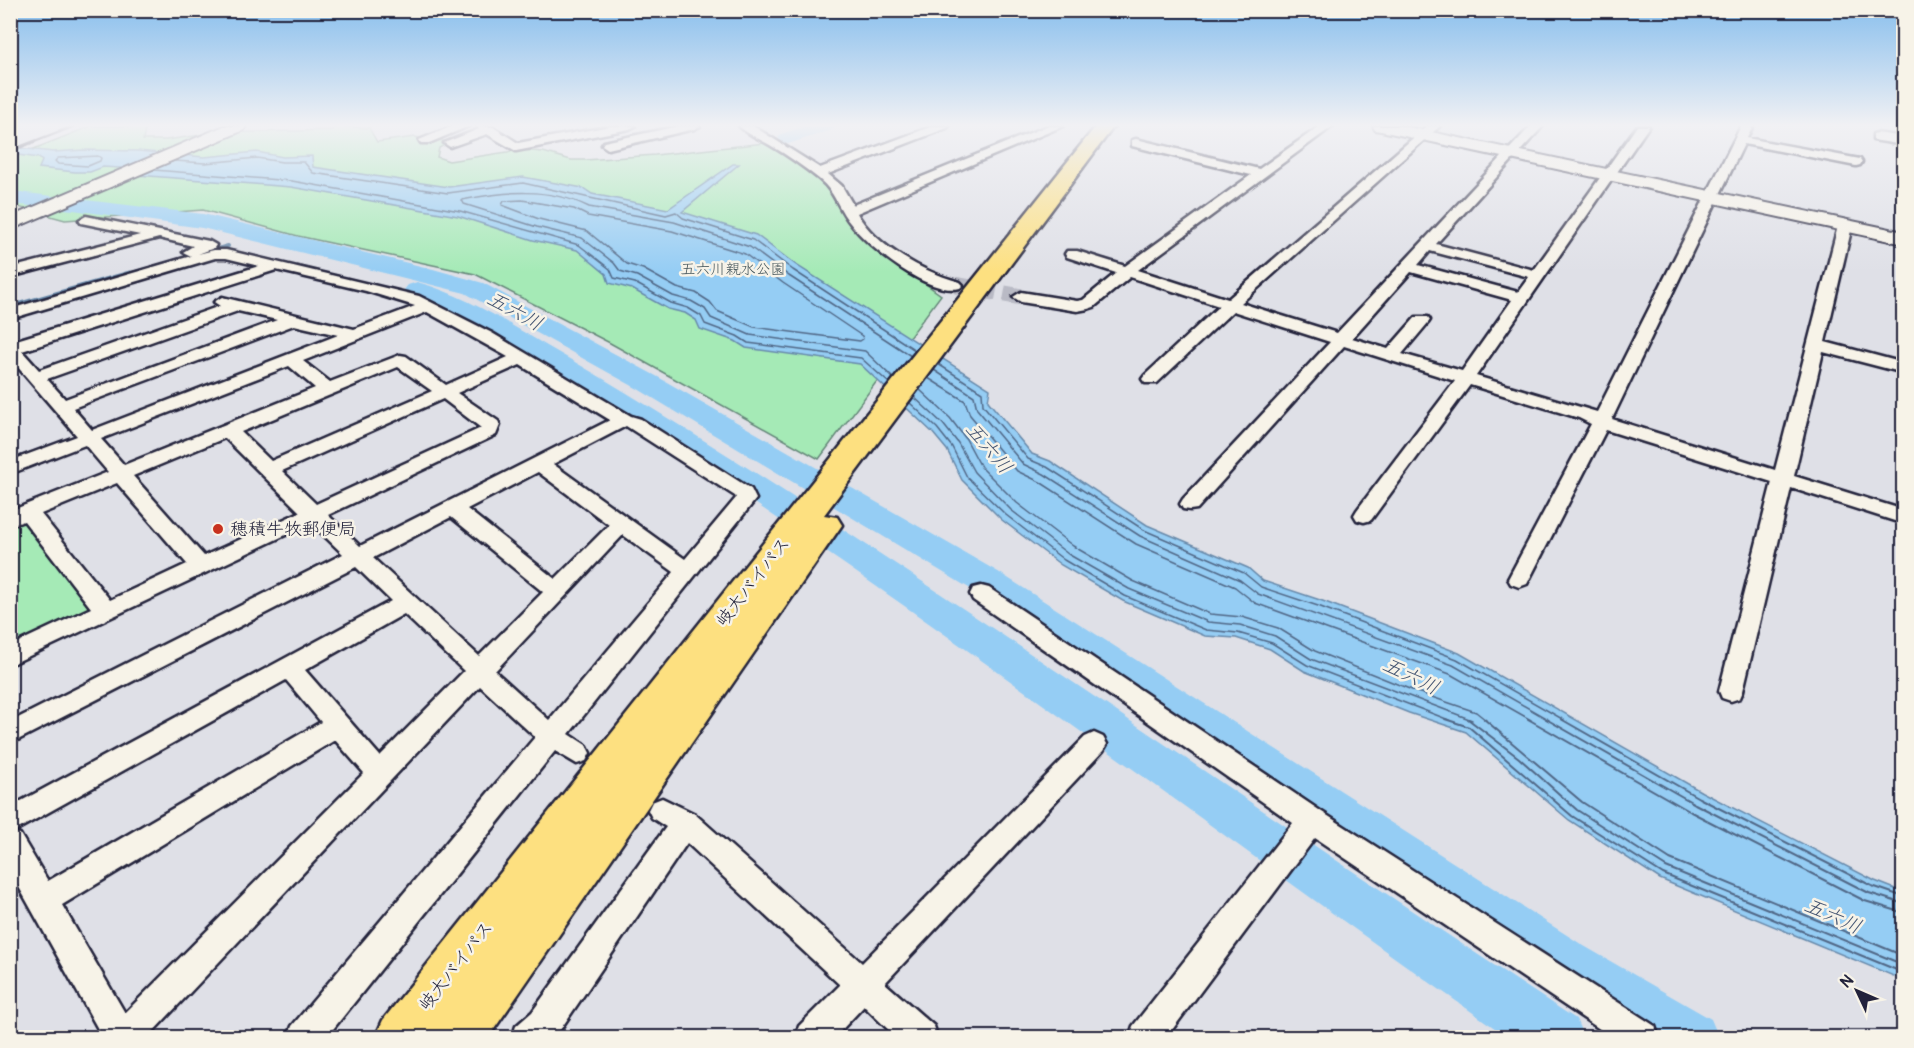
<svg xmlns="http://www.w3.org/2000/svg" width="1914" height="1048" font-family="Pangolin,'Klee One',sans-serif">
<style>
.green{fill:#a5eab6;stroke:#648678;stroke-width:1.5}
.water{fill:#95cdf4;stroke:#6789aa;stroke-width:1.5}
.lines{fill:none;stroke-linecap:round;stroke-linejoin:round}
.shore-far1{stroke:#506685;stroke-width:1.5}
.shore{stroke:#506685;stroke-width:2}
.stream-far1{stroke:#6789aa;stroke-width:4}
.stream{stroke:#6789aa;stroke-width:5}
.river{fill:#95cdf4;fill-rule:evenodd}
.street-tunnel{stroke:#b9bac5;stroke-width:17;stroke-dasharray:17 8;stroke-linecap:butt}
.street-casing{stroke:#22223b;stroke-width:5}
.secondary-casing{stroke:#22223b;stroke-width:4}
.highway-casing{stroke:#22223b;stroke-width:5}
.street{fill:#f7f3e8;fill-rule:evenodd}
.secondary{fill:#f7f3e8;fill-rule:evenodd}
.highway{fill:#fde080;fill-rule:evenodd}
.rail{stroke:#22223b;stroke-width:3}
.poi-dot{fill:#c8321e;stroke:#f7f3e8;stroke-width:2}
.labels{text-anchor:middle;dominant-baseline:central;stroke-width:5;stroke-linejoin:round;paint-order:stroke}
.far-park-label{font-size:15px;fill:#43545a;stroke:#f7f3e8}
.poi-label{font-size:18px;fill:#22223b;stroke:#f7f3e8;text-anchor:start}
.street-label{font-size:18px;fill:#22223b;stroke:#f7f3e8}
.water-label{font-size:20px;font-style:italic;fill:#445572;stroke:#f7f3e8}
</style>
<rect width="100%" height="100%" fill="#dfe0e7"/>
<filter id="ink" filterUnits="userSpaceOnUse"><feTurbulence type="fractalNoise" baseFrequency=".0167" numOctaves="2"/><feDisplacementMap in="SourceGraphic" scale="12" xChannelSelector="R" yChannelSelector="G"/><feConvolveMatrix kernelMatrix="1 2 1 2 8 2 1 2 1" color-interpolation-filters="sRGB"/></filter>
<g filter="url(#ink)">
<g class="green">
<path d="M 91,126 L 146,126 L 143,140 L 166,140 L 215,133 L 332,130 L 336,126 L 369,128 L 377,142 L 415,137 L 450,142 L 439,148 L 437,157 L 449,161 L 520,150 L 543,152 L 571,160 L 585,160 L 655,155 L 765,143 L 823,180 L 847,220 L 867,242 L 941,295 L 819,459 L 610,343 L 475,274 L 298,236 L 203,210 L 65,220 L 11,205 L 11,158 Z"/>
<path d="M 18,521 L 28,523 L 91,607 L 86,616 L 11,650 L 11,525 Z"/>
</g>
<path class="water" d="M 11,147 L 53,152 L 84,150 L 138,151 L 204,157 L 257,152 L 283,157 L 312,156 L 313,167 L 449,187 L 523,177 L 583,188 L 592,194 L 668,209 L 733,164 L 739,164 L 682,212 L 756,235 L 796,265 L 990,389 L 988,401 L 1032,454 L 1050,461 L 1147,525 L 1248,568 L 1263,581 L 1320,600 L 1459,653 L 1702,792 L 1875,881 L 1903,892 L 1903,980 L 1660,879 L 1569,820 L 1466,732 L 1409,713 L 1304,671 L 1270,649 L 1236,638 L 1205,636 L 1123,601 L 1061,565 L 1002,520 L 962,480 L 947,450 L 932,432 L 860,364 L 746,348 L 735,341 L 700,329 L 696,320 L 685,313 L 668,309 L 632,289 L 609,283 L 606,274 L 577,250 L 533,240 L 458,216 L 291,187 L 136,175 L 120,168 L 103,167 L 90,172 L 75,172 L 39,168 L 42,161 L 39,158 L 11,154 Z"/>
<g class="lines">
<g class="shore-far1">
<path d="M 98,156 L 101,158 L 100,161 L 88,166 L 58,164 L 55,161 L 58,158 Z"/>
<path d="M 175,161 L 205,163 L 257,158 L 282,162 L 304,162 L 313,173 L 448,193 L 523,183 L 666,215 L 676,212 L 683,218 L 753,240 L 793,270 L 915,350"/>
<path d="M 154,170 L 292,181 L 460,211 L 579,245 L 610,269 L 614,278 L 635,283 L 671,303 L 688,308 L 701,316 L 705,324 L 737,336 L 748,343 L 861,358 L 889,383"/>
<path d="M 522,200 L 574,209 L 588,216 L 672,231 L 745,254 L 783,283 L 862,336 L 863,339 L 860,341 L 754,327 L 717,311 L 710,302 L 696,293 L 677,288 L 643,269 L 627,264 L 587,231 L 539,219 L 502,205 L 504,201 Z"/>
<path d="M 938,364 L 982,392 L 983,405 L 1028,459 L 1047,467 L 1144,530 L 1244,573 L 1261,587 L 1318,606 L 1457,659 L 1564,720"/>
<path d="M 934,370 L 974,396 L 977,409 L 1023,464 L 1044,474 L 1140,536 L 1240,580 L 1258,594 L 1453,665 L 1549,720"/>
<path d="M 893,378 L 865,351 L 750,335 L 711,318 L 705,309 L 691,301 L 673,296 L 637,276 L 620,271 L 614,263 L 582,238 L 537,227 L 464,204 L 462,200 C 504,191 549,187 589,207 L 674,222 L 750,247 L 789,276 L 911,356"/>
<path d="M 928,378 L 965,401 L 970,415 L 1017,471 L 1040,482 L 1136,544 L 1235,587 L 1255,603 L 1450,674 L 1531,720"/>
<path d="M 919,389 L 950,418 L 966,439 L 981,467 L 1017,503 L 1073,546 L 1133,581 L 1210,614 L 1242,617 L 1278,628 L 1315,651 L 1417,692 L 1476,712 L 1486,720"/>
<path d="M 914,397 L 943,424 L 958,443 L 974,472 L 1011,510 L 1068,554 L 1129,589 L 1208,622 L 1240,625 L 1275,636 L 1311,659 L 1472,720"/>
<path d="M 910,403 L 937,428 L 952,447 L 967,477 L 1006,515 L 1064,560 L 1125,596 L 1206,630 L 1238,633 L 1272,643 L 1307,665 L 1449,720"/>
</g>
<g class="shore">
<path d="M 1445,719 L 1469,727 L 1572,816 L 1663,874 L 1904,973"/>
<path d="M 1468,719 L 1519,758 L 1577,810 L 1666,867 L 1904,965"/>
<path d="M 1484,719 L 1582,802 L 1670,859 L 1904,956"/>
<path d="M 1528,719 L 1691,812 L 1865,901 L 1904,913"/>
<path d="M 1546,719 L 1695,804 L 1869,893 L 1904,904"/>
<path d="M 1561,719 L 1699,798 L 1872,886 L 1904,897"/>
</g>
<path class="stream-far1" d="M 125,275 L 228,246"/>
<path class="stream" d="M 10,307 L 130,273"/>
<g class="river">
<path d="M 806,126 L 835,126 L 832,130 L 788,144 L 781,142 L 778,138 L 781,134 Z"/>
<path d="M 10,191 L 203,214 L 433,269 L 483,283 L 658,377 L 1000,573 L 1584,946 L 1711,1019 L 1719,1038 L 1640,1038 L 1548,982 L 974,591 L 638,389 L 465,293 L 202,228 L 73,210 L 10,204 Z"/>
<path d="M 417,282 C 463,294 506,322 547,346 C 619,387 689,431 759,475 C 1035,652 1302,841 1576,1019 L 1584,1038 L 1509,1038 C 1267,870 1033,692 790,527 C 713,474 635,422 555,374 C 507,345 460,316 408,295 L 404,290 L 408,285 Z"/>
</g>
<path class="street-tunnel" d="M 955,285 L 1021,297"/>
<defs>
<g id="street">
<path d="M 453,126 L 469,126 L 429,143 L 421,143 L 419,140 Z"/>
<path d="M 477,126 L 493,127 L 518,143 L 611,126 L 635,126 L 629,129 L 516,151 L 487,134 L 450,147 L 444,143 L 479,129 Z"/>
<path d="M 679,126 L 700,126 L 694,129 L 608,149 L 602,145 L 604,142 Z"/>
<path d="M 739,126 L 753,126 L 820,168 L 933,126 L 949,126 L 947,128 L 828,174 L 842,186 L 853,205 L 1047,126 L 1063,126 L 857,213 C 875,246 925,273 960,282 L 963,285 L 960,288 C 928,296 868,247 850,223 C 837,207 836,193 819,179 C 804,167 787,155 770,145 C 760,139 747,134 739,126 Z"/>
<path d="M 1320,126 L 1333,126 L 1138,270 L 1228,299 L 1427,126 L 1440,126 L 1241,303 L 1337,333 L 1531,126 L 1543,126 L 1436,244 L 1534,270 L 1637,126 L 1649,126 L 1476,376 L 1597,412 L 1741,126 L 1753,126 L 1747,138 L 1860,159 L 1862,162 L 1860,165 L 1856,166 L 1744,144 L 1612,419 L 1775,470 L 1838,226 L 1845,222 L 1850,223 L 1852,226 L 1825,342 L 1904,363 L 1904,373 L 1823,352 L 1794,476 L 1904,510 L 1904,524 L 1791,488 L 1743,691 L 1740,698 L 1731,701 L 1722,698 L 1719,691 L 1772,482 L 1606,430 L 1527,584 L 1519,587 L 1511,584 L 1508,579 L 1591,424 L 1579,418 L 1470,385 L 1371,520 L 1364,522 L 1357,520 L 1354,515 L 1357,510 L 1455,381 L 1344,346 L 1197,509 L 1190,510 L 1183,509 L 1180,504 L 1183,499 L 1330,342 L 1233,311 L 1157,383 L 1145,383 L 1142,379 L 1145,375 L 1219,306 L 1130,277 L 1094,307 L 1088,309 L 1077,311 L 1021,302 L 1013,297 L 1021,292 L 1077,301 L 1083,300 L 1116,273 L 1067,257 L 1065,254 L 1067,251 L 1077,251 L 1125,266 L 1251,175 L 1132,146 L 1132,140 L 1136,139 L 1259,169 ZM 1430,251 L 1529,277 L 1518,292 L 1418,265 ZM 1411,272 L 1512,300 L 1462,371 L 1402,354 L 1428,323 L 1430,320 L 1428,317 L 1416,317 L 1388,349 L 1352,338 Z"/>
<path d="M 1877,133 L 1904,137 L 1904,145 L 1873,140 L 1873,134 Z"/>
<path d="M 86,216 L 209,241 L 216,245 L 214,248 L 198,254 L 214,250 L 226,250 L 419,296 L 492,333 L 631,416 L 641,419 L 751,489 L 756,499 L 569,734 L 586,745 L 590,753 L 586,761 L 577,764 L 555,751 L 326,1038 L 288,1038 L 292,1026 L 535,737 L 480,686 L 147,1038 L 103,1038 L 10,871 L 10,807 L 391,601 L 356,567 L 10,744 L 10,722 L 343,554 L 311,523 L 10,665 L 10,646 L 91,608 L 24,521 L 10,526 L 10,511 L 108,472 L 85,445 L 10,474 L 10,461 L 77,436 L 10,358 L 10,342 L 259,266 L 226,258 L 215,258 L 10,319 L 10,309 L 191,256 L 183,252 L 193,246 L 159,238 L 10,277 L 10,268 L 140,235 L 81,223 L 79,220 ZM 276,270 L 366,291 L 415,306 L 354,329 L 222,297 L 214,302 L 220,306 L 39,370 L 22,351 ZM 238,311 L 277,320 L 65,399 L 47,379 ZM 427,312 L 508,357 L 446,385 L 406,356 L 400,355 L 330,382 L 303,361 ZM 294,325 L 338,335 L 92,430 L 73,408 ZM 520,365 L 610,420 L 360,546 L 328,515 L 496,435 L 500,425 L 498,421 L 457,393 ZM 289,366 L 315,388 L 124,465 L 101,439 ZM 398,367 L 432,391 L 271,461 L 241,432 ZM 443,399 L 481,428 L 316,504 L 282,471 ZM 626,426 L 735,496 L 736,498 L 685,559 L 553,464 ZM 225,438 L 300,512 L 204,556 L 133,476 ZM 538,472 L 609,525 L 555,579 L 467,509 ZM 117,483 L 187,564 L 110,600 L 41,514 ZM 451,517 L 543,592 L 479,656 L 373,558 ZM 623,535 L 674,572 L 549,720 L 495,671 ZM 404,614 L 464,671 L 380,756 L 305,670 ZM 286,680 L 321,722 L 48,881 L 20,834 L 13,832 ZM 335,740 L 364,773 L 125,1013 L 62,905 Z"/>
<path d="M 981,586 L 989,588 L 1322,812 L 1655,1026 L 1659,1038 L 1613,1038 L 1315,838 L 1166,1038 L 1129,1038 L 1133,1026 L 1293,823 L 973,600 L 970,594 L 973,588 Z"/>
<path d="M 1094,733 L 1103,737 L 1107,744 L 1103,751 L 885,983 L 934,1026 L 938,1038 L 897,1038 L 864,1006 L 834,1038 L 795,1038 L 799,1026 L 840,985 L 687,843 L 556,1036 L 512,1038 L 516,1026 L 532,1012 L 666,827 L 652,818 L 648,810 L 652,802 L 662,798 L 695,814 L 862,963 L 1085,737 Z"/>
</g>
<g id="secondary">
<path d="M 224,126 L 246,126 L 244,130 L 10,230 L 10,217 Z"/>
<path d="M 1373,126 L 1403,126 L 1904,232 L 1904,244 L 1381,131 L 1375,130 Z"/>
</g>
<path id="highway" d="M 1096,126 L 1114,126 L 824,515 L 837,517 L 842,525 L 488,1038 L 375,1038 L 383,1020 Z"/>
</defs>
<use href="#street" class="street-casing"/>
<use href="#secondary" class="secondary-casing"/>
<use href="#highway" class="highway-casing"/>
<use href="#street" class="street"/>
<use href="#secondary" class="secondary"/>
<use href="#highway" class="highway"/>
<path class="rail" d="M 10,151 L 74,126"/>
</g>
</g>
<linearGradient id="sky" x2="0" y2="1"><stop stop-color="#87beed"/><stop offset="0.46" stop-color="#f1f1f4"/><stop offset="1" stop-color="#f1f1f4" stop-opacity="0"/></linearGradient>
<rect width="1914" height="272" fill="url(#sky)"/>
<circle class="poi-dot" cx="218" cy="529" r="6"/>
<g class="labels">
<g class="far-park-label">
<text x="733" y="269">五六川親水公園</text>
</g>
<g class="poi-label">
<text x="230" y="529">穂積牛牧郵便局</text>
</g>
<g class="street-label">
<text transform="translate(753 582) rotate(-52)">岐大バイパス</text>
<text transform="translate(456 966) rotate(-52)">岐大バイパス</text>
</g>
<g class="water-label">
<text transform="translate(515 311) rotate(29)">五六川</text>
<text transform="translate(989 448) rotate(50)">五六川</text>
<text transform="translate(1411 676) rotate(26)">五六川</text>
<text transform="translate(1833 916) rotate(24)">五六川</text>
</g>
</g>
<rect width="1914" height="1048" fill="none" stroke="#f7f3e8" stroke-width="36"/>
<rect x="18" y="18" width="1878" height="1012" fill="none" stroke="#22223b" stroke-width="2" filter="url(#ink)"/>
<g transform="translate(1857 991) rotate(314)" stroke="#f7f3e8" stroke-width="4.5" paint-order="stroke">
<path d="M0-4.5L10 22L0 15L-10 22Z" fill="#22223b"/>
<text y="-9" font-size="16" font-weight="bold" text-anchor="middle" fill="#22223b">N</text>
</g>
</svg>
